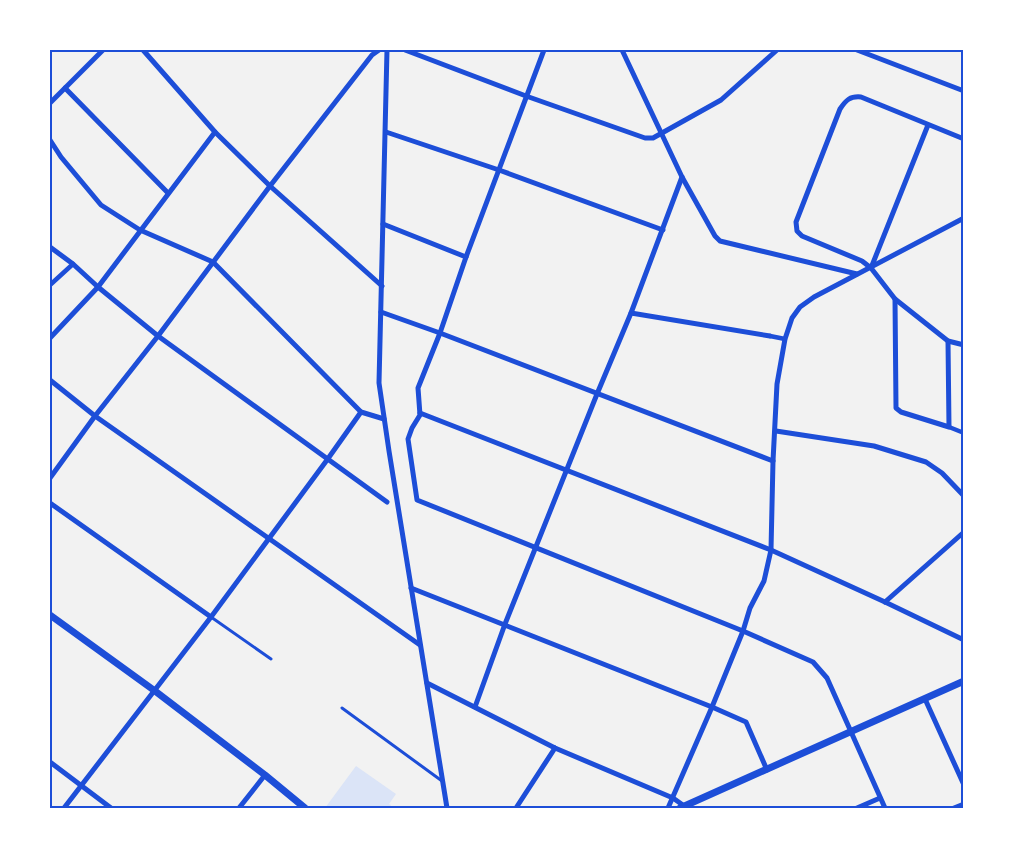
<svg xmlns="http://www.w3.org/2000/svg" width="1013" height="858" font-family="Roboto,sans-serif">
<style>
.green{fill:#dbe4f7}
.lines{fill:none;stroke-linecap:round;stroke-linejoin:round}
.service{stroke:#1d4ed8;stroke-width:3}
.pedestrian{stroke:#1d4ed8;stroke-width:4.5}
.minor{stroke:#1d4ed8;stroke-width:5}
.tertiary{stroke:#1d4ed8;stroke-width:7}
.neatline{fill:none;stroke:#1d4ed8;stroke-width:2}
</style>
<rect width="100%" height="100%" fill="#f2f2f2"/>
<path class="green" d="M 356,766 L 396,794 L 389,804 L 391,805 L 389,808 L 325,808 Z"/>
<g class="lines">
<g class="service">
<path d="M 211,617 L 271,659"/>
<path d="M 342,708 L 442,781"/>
</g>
<g class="pedestrian">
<path d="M 50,285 L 73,264"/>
<path d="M 770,336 L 785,339"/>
<path d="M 949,427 L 964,433"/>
</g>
<g class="minor">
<path d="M 143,50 L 215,132 L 270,186 L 382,286"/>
<path d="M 387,50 L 379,383 L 389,451 L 447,808"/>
<path d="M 405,50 L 526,96 L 645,138 L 653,138 L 721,100 L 777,50"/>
<path d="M 544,50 L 466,257 L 440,333 L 418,388 L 420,415 L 412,428 L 408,439 L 417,500 L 743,631 L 813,662 L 827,678 L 885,808"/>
<path d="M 622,50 L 682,177 L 715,236 L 720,241 L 857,274"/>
<path d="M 857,50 L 964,91"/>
<path d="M 65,88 L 168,193"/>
<path d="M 50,103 L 103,50"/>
<path d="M 386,132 L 499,170 L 663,230"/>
<path d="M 964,139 L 861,97 C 850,96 846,100 840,109 L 796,222 L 797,231 L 802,236 L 862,261 L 871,268 L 895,299 L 948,341 L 964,345"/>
<path d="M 50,140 L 61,157 L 101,205 L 140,230 L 213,262 L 361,412 L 384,419"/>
<path d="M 383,224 L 466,257"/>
<path d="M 50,247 L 73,264 L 98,287 L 158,336 L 387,502"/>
<path d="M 871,268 L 928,125"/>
<path d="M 895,299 L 896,408 L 901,412 L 949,427 L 948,341"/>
<path d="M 381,312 L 440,333 L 773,461"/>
<path d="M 631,313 L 770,336"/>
<path d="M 50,338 L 98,287 L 215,132"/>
<path d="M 50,380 L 95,416 L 420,645"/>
<path d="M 420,413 L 771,550 L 885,602 L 964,640"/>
<path d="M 776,431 L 874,446 L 926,462 L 942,473 L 964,496"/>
<path d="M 50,478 L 95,416 L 158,336 L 270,186 L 372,55 L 379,50"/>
<path d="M 50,503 L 211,617"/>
<path d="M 411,588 L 712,707 L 746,722 L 767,770"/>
<path d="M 885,602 L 964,532"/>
<path d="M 427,683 L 555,748 L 673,798 L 687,808"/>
<path d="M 925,699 L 964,785"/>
<path d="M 475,707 L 505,624 L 597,394 L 631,313 L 682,177"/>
<path d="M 50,762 L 111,808"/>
<path d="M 64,808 L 211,617 L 327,460 L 361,412"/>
<path d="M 239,808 L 265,775"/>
<path d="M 516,808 L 555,748"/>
<path d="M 668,808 L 712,707 L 743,631 L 750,608 L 764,581 L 771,550 L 773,461 L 777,384 L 785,339 L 792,318 L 800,307 L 814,297 L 964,218"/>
<path d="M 857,808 L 880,798"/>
<path d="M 954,808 L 964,804"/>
</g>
<g class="tertiary">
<path d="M 50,615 L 155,691 L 265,775 L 305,808"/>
<path d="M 680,808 L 964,681"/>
</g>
</g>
<rect width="1013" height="858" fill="none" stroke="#ffffff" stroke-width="102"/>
<rect x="51" y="51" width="911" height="756" class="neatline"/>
</svg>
